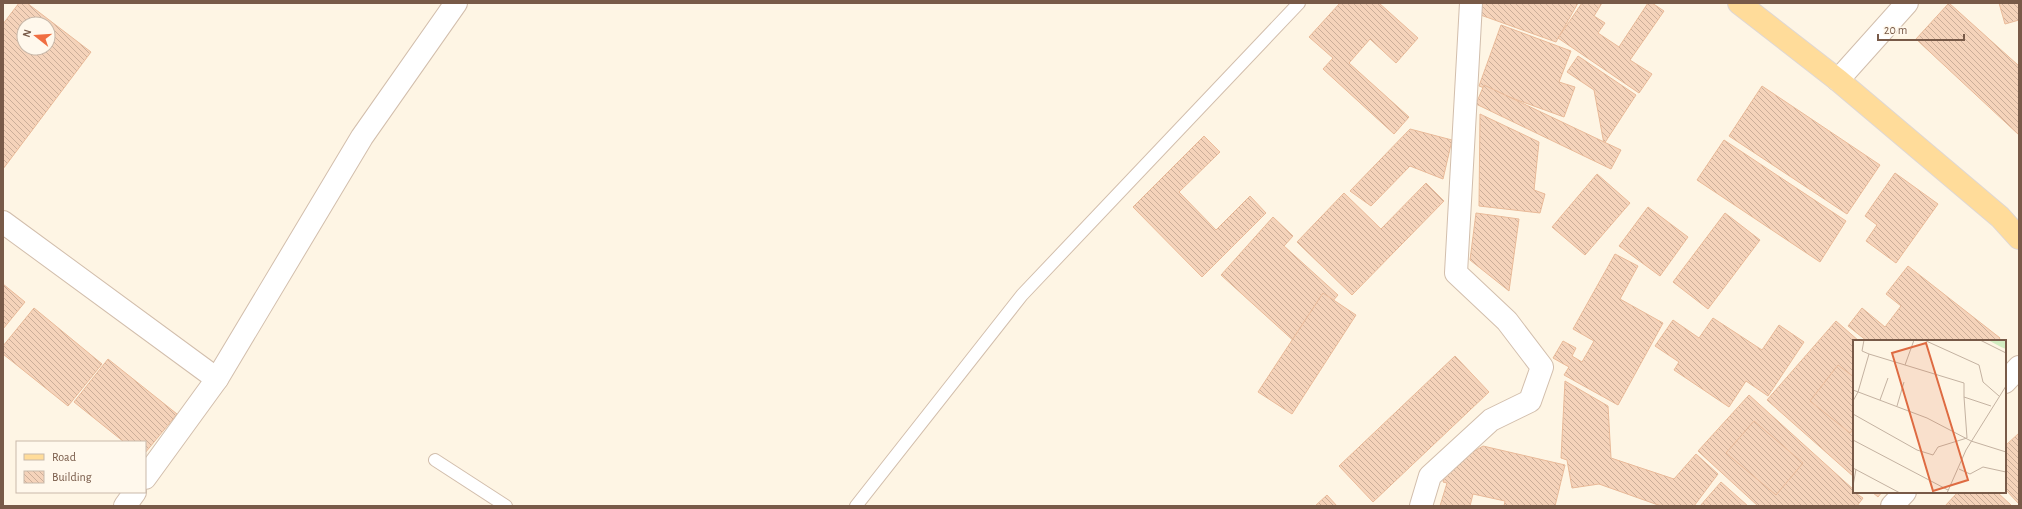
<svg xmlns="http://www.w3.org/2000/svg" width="2022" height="509" font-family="'Alegreya Sans',sans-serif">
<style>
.building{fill:url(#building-back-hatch);stroke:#e9ba99;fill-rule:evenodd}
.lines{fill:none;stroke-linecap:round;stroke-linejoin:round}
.service-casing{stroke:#d2beac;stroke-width:14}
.minor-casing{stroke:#d2beac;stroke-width:24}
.primary-casing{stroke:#dfd7d3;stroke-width:24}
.service{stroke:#fff;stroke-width:12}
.minor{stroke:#fff;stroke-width:22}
.primary{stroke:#ffdc9a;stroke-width:22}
.inset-road{fill:none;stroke:#c4b2a1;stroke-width:1}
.view{fill:#de6b42;fill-opacity:0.15;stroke:#de6b42;stroke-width:2}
.inset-edge{fill:none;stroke:#785a48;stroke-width:2}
</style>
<defs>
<pattern id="building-back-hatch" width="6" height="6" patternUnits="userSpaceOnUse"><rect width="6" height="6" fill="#f5d3ba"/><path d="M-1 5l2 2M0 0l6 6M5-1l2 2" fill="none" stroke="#cbae99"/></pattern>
</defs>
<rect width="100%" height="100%" fill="#fef5e4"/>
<g class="building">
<path d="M 19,3 L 27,3 L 91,52 L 3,169 L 3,24 ZM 24,24 L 48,24 L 48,48 L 24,48 Z"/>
<path d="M 1340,3 L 1379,3 L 1418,38 L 1396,63 L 1370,39 L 1349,63 L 1409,117 L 1394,134 L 1323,69 L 1333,58 L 1309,37 Z"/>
<path d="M 1476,3 L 1578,3 L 1556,42 L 1475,13 Z"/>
<path d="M 1582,3 L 1602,3 L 1594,16 L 1605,23 L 1598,33 L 1619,47 L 1648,3 L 1652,3 L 1664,11 L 1630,60 L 1652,74 L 1639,93 L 1558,38 Z"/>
<path d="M 1949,3 L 2019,66 L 2019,135 L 1916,39 Z"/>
<path d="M 1999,3 L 2019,3 L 2019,20 L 2005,24 Z"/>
<path d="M 1501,25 L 1571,51 L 1559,82 L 1575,87 L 1564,117 L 1479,86 Z"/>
<path d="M 1578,56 L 1636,95 L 1604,144 L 1594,90 L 1567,72 Z"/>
<path d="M 1484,85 L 1621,150 L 1611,169 L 1476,104 Z"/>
<path d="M 1762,86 L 1880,165 L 1847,214 L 1729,136 Z"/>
<path d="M 1480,114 L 1539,142 L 1534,190 L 1545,194 L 1540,213 L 1479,206 Z"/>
<path d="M 1410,129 L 1452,140 L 1443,179 L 1410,166 L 1371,206 L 1350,191 Z"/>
<path d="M 1204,136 L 1220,152 L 1179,192 L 1216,230 L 1250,196 L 1266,213 L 1202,277 L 1133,207 Z"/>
<path d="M 1724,140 L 1846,221 L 1820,262 L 1697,180 Z"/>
<path d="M 1895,173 L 1938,204 L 1896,263 L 1866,241 L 1877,225 L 1865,216 Z"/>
<path d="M 1597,174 L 1630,203 L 1585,255 L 1552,227 Z"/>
<path d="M 1426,183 L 1444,201 L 1352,295 L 1297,242 L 1344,193 L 1381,229 Z"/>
<path d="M 1648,207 L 1688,237 L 1660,276 L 1619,246 Z"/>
<path d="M 1476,213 L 1519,219 L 1509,291 L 1470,260 Z"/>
<path d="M 1725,213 L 1760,240 L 1708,309 L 1673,282 Z"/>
<path d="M 1273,217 L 1293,236 L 1284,246 L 1338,295 L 1296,343 L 1221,275 Z"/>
<path d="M 1615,254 L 1638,266 L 1620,299 L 1663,323 L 1618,405 L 1564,375 L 1569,367 L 1553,358 L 1563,341 L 1576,348 L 1572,356 L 1582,362 L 1594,341 L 1573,329 Z"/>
<path d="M 1908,266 L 2000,338 L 1998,341 L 1867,341 L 1848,326 L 1862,308 L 1885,327 L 1901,306 L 1886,294 Z"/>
<path d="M 3,284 L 25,302 L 3,329 Z"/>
<path d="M 1323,293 L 1356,315 L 1292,414 L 1258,392 Z"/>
<path d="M 34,308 L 102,364 L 68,406 L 3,354 L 3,346 Z"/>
<path d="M 1713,318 L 1762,350 L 1779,325 L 1804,342 L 1768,396 L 1746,381 L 1729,407 L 1674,370 L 1679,362 L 1655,346 L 1673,320 L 1699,338 Z"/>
<path d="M 1836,321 L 1859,341 L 1854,341 L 1854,477 L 1767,400 Z"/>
<path d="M 1455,356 L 1489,392 L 1373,502 L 1339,466 Z"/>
<path d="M 108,359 L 177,414 L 145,453 L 145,442 L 124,442 L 74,402 Z"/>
<path d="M 1838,365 L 1854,377 L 1854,428 L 1850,433 L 1810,401 Z"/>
<path d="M 1565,381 L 1608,406 L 1611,458 L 1674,479 L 1696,454 L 1718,474 L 1694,506 L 1661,506 L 1599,484 L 1572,488 L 1567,460 L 1561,458 Z"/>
<path d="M 1749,395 L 1854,490 L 1854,492 L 1863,498 L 1857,506 L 1758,506 L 1698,451 Z"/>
<path d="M 1754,421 L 1803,463 L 1776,495 L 1726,453 Z"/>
<path d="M 2019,433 L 2019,504 L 2005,489 L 2005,446 Z"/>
<path d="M 1483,446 L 1565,465 L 1555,506 L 1504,506 L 1505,501 L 1473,494 L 1470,506 L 1440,506 L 1447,483 L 1443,482 L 1448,467 Z"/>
<path d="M 1721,482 L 1748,506 L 1700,506 Z"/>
<path d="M 1872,492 L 1882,492 L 1878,497 Z"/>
<path d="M 1958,492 L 1997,492 L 2012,506 L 1945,506 Z"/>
<path d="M 1327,495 L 1337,506 L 1315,506 Z"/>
</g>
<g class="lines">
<defs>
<g id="service">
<path d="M 435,460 L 506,506"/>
<path d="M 856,506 L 1022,295 L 1299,3"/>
</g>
<g id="minor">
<path d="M 1838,80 L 1907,3"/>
<path d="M 3,222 L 217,379"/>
<path d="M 2005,382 L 2019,367"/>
<path d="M 145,478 L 217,379 L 362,137 L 456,3"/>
<path d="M 125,506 L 135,492"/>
<path d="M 1421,506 L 1430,476 L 1491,420 L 1530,401 L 1542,367 L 1507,321 L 1456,273 L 1471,3"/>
<path d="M 1892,506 L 1905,492"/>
</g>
<path id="primary" d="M 1739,3 L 1838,80 L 2000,217 L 2019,238"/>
</defs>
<use href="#service" class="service-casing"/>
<use href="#minor" class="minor-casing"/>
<use href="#primary" class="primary-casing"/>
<use href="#service" class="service"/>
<use href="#minor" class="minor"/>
<use href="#primary" class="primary"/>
</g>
<g transform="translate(1853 340)">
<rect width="153" height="153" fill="#fef5e4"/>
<path d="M 135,0 L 153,0 L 153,9 L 148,7 Z" fill="#d2ecc1"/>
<path class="inset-road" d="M 11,0 L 9,11 L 16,14 L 111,43 L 111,57 L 138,66M 71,0 L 126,25 L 130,42 L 146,56M 127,0 L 153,13M 52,25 L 61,0M 0,50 L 74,78 L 118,101 L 153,112M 27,60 L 35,38M 0,61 L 5,52 L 16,14M 44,66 L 51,42M 0,74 L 64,110 L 80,115 L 85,107 L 114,98 L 111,57M 0,100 L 95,150M 0,128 L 47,153M 106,129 L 117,134 L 130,127 L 153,132M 0,146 L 3,129M 94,153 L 113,110 L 153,46"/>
<path class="view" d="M 73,3 L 115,140 L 80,151 L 39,13 Z"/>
<rect width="153" height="153" class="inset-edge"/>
</g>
<rect width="2022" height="509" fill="none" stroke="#785a48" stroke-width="8"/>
<rect x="16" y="441" width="130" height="52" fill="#fff8ec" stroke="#c9b9aa"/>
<rect x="24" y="454" width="20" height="6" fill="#ffdc9a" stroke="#c9b9aa"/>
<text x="52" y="461" font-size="12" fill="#785a48">Road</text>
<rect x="24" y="471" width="20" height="12" fill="url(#building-back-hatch)" stroke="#c9b9aa"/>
<text x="52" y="481" font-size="12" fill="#785a48">Building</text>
<g transform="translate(36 36) rotate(287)"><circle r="19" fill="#fff8ec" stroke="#c9b9aa"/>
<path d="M0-3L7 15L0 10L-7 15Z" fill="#f06e41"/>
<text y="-6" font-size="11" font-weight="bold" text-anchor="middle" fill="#785a48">N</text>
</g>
<path d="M1878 34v6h86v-6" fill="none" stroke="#785a48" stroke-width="2"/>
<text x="1884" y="34" font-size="12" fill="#785a48" stroke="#fff8ec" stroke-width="3" paint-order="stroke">20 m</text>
</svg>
